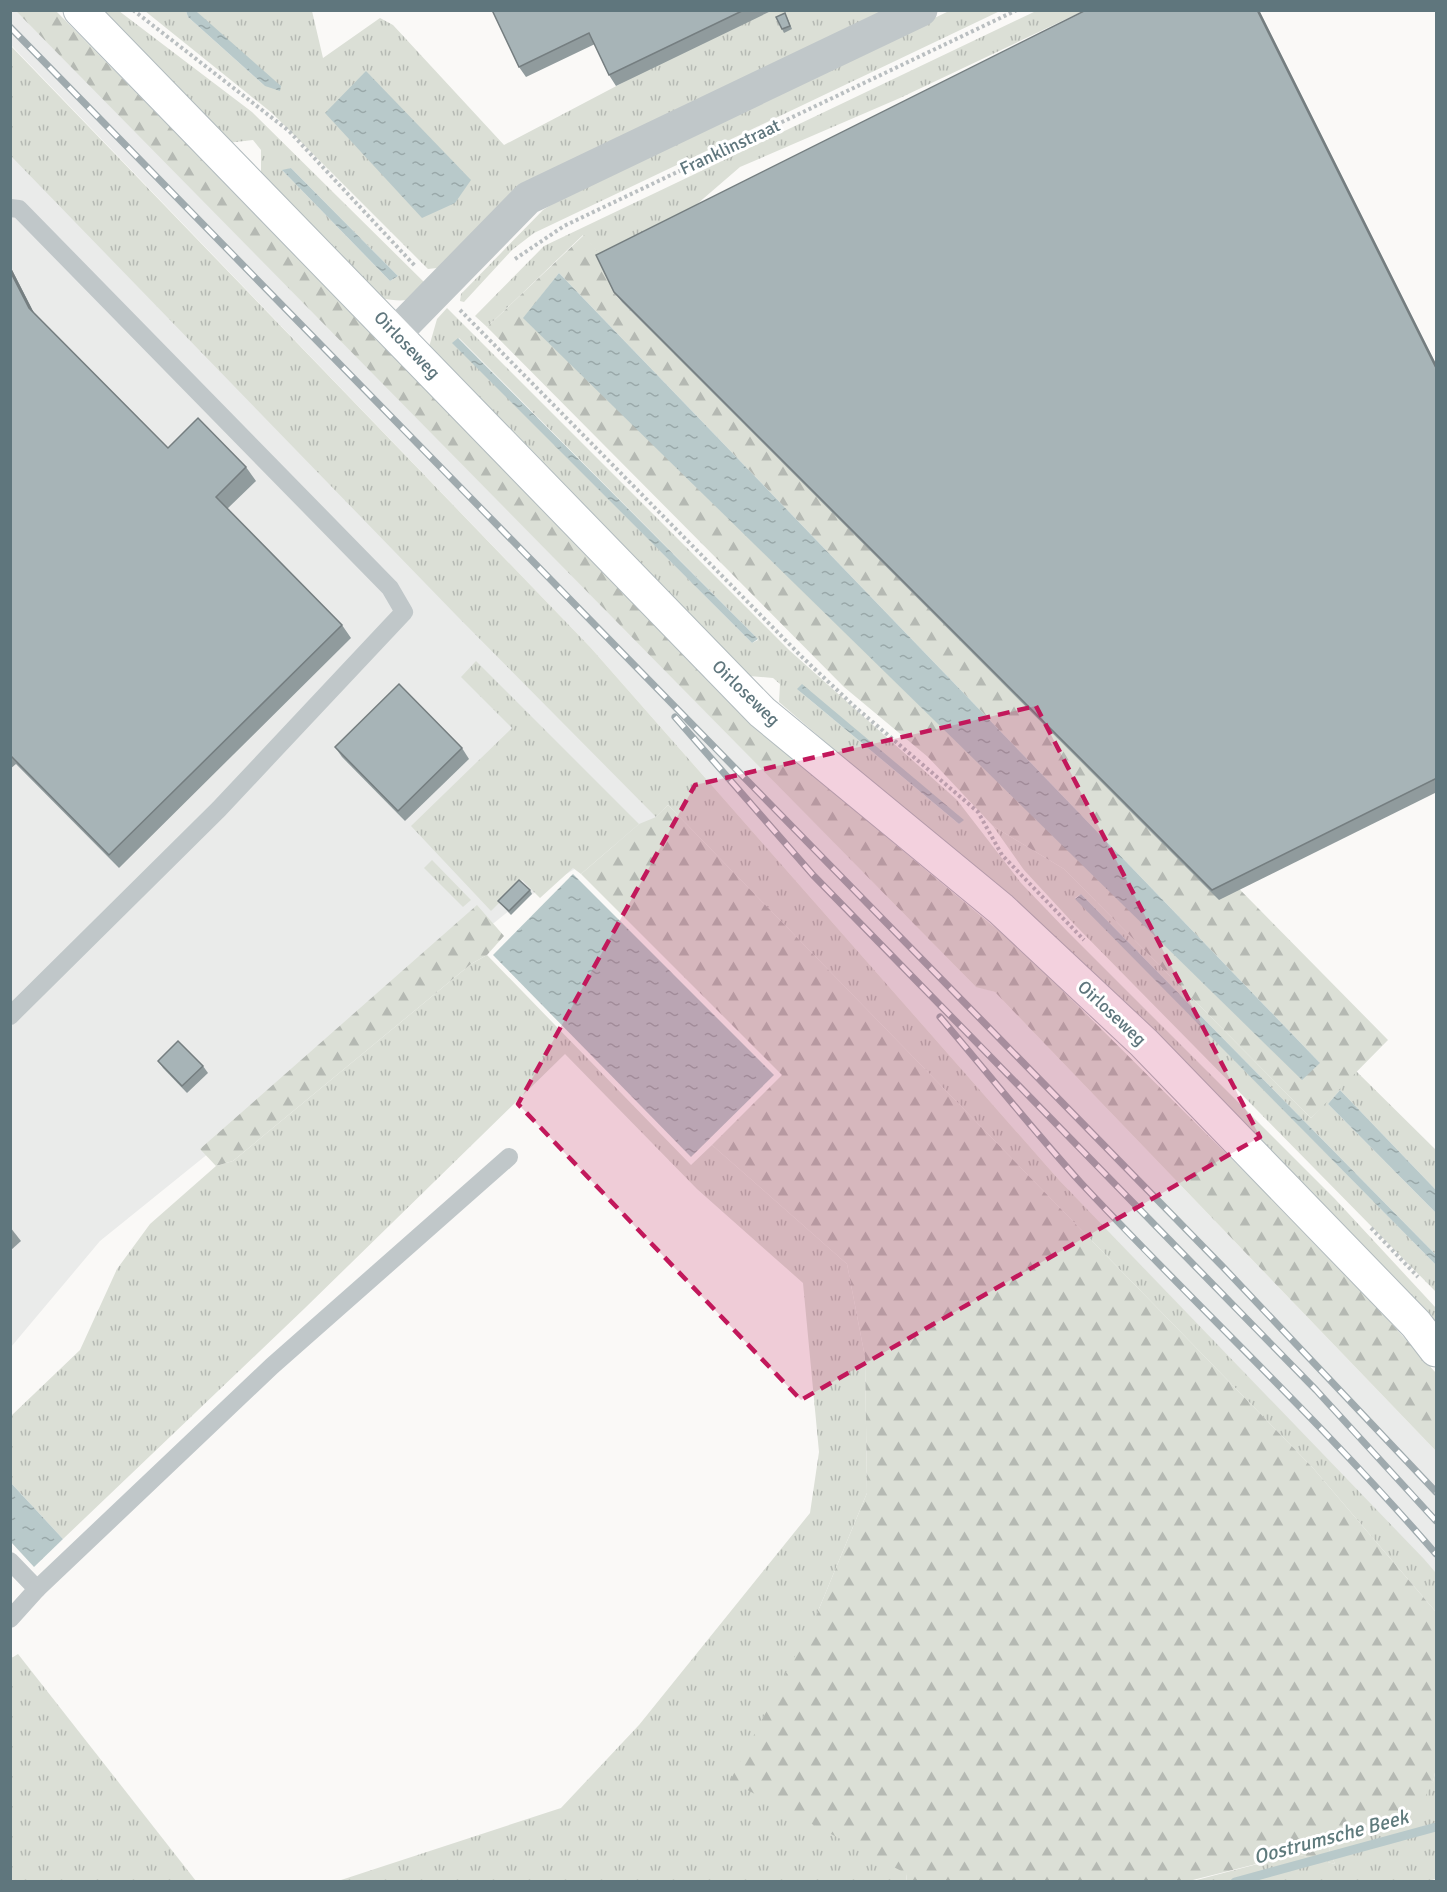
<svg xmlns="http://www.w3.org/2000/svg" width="1447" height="1892" font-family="Signika,sans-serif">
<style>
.built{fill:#eaebea}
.grass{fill:url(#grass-tufts);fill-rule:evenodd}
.forest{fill:url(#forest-firs);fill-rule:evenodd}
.water{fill:url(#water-ripples)}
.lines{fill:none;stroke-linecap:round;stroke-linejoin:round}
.stream{stroke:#b8c9ca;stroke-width:9}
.secondary-casing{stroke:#b2bbbe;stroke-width:35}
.path{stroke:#babfc1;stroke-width:4;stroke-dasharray:3 3;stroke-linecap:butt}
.lane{stroke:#c0c7c9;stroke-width:18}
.street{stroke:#c0c7c9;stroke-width:33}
.secondary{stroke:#fff;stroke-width:33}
.rail-casing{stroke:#9faaae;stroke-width:7}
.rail{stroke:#fff;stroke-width:4.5;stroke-dasharray:14;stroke-linecap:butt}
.wall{fill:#909b9d}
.shaded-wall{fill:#757e80}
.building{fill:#a7b4b7;stroke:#757e80;stroke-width:1.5}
.marked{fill:#c2185b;fill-opacity:0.2;stroke:#c2185b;stroke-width:4.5;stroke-dasharray:12 8;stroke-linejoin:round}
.labels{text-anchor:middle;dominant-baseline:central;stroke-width:6;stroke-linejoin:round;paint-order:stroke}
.street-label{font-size:18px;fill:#5f767d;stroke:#fff}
.water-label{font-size:20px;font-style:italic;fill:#5e7a7c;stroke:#fff}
</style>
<defs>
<pattern id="grass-tufts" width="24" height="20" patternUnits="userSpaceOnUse" patternTransform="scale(1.5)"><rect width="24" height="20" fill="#dbdfd6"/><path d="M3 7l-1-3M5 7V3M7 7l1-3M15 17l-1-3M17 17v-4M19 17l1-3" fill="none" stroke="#b5b9b3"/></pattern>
<pattern id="forest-firs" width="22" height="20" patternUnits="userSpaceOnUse" patternTransform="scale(1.5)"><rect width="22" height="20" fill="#dbdfd6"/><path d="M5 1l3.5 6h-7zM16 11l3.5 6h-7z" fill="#b5b9b3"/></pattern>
<pattern id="water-ripples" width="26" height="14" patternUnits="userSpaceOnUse" patternTransform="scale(1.5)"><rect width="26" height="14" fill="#b8c9ca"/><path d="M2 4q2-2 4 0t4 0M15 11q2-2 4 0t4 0" fill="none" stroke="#99a8a9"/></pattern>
</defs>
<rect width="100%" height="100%" fill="#faf9f7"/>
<g class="built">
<path d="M 11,11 L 16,11 L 88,83 L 975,986 L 995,992 L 1436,1451 L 1436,1573 L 1059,1180 L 591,648 L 11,45 Z"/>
<path d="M 11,149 L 665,807 L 657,820 L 521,901 L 100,1241 L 11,1347 Z"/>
</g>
<g class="grass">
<path d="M 93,11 L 119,11 L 252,112 L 429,287 C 413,303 402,302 380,298 L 261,178 L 261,150 L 253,140 L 227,143 ZM 291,168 L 398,276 L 390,281 L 283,171 Z"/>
<path d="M 145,11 L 186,11 L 188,17 L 265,86 L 196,11 L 312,11 L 323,58 L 380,18 L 393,25 L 504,145 L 759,11 L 889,11 L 437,268 L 428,269 L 272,113 Z"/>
<path d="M 949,11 L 1000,11 L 534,233 L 512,250 L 464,302 L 460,301 L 461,294 L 543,210 L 563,197 Z"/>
<path d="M 1036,11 L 1083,11 L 900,98 L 740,167 L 616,274 L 583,235 L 487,327 L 475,316 L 544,246 Z"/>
<path d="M 10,45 L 591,648 L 1059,1180 L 1424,1559 L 1436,1573 L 1436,1612 L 1313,1468 L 668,805 L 656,817 L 457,616 L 11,156 Z"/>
<path d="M 447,308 L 789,650 L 957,800 L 1021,883 L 1068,932 L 1335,1199 L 1436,1308 L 1436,1325 L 1039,922 L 1002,894 L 779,702 L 780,684 L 773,678 L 749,676 L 427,354 L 437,319 ZM 459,338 L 758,639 L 758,640 L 752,643 L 453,343 ZM 797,689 L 963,820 L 959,824 Z"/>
<path d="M 476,661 L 639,824 L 581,874 L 573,868 L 540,898 L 522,880 L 491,911 L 411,826 L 512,728 L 461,677 Z"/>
<path d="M 993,826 L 1064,869 L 1311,1118 L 1355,1070 L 1436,1150 L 1436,1190 L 1340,1090 L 1328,1104 L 1436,1213 L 1436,1255 L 1081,894 L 1075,898 L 1436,1265 L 1436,1292 L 1074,924 L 1024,870 Z"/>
<path d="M 432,860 L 471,900 L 463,907 L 424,868 Z"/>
<path d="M 487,955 L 691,1165 L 712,1145 L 847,1264 L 865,1357 L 867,1493 L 816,1616 L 907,1874 L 906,1881 L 338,1881 L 561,1808 L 639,1725 L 810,1513 L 819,1452 L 803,1283 L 697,1189 L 565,1054 L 305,1308 L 63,1539 L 11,1483 L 11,1416 L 80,1350 L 117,1269 L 150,1224 L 216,1166 L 233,1161 L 471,964 Z"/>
<path d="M 18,1654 L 196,1881 L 11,1881 L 10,1659 Z"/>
<path d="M 1436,1768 L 1436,1879 L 1424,1882 L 1189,1882 L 1296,1854 L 1335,1864 L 1329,1849 L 1352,1828 L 1391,1821 L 1433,1782 Z"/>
</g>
<g class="forest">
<path d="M 16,11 L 56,11 L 737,705 L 890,840 L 1023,951 L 1344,1271 L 1436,1373 L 1436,1451 L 995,992 L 976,987 Z"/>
<path d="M 584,235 L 616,274 L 1193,842 L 1388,1040 L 1311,1118 L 1064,869 L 993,826 L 928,757 L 844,687 L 487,327 ZM 559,273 L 1319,1062 L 1302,1079 L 524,318 Z"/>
<path d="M 668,805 L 1313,1468 L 1436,1612 L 1436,1768 L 1433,1782 L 1417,1812 L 1391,1821 L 1352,1828 L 1329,1849 L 1335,1864 L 1296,1854 L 1189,1881 L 906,1882 L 907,1874 L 730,1781 L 816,1616 L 867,1493 L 865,1357 L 847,1264 L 712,1145 L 782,1075 L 581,874 L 639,824 L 656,817 Z"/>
<path d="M 477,905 L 504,936 L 487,955 L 471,964 L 233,1161 L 216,1166 L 200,1149 Z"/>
</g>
<g class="water">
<path d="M 186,11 L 196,11 L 281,86 L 280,91 L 265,86 L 188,17 Z"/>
<path d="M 366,71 L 471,180 L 455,203 L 422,218 L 325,113 Z"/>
<path d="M 291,168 L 398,276 L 390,281 L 282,170 Z"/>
<path d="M 559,273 L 1320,1063 L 1302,1080 L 523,318 Z"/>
<path d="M 458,338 L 758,639 L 752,643 L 452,343 Z"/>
<path d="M 802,684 L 964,820 L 959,824 L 797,689 Z"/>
<path d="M 573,874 L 774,1075 L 691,1157 L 493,955 Z"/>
<path d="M 1081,894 L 1436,1255 L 1436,1265 L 1075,899 Z"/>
<path d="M 1340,1090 L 1436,1190 L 1436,1213 L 1328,1104 Z"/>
<path d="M 11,1483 L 63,1539 L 34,1567 L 11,1542 Z"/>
</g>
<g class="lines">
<path class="stream" d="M 1235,1882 L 1436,1827"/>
<defs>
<path id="secondary" d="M 80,10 L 762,712 L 1001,909 L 1144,1043 L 1416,1324 L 1436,1350"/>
</defs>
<use href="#secondary" class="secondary-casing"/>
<g class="path">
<path d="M 133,10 L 289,131 L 416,267"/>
<path d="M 515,259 L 564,226 L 1017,10"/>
<path d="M 460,310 L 801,656 L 854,706 L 978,812 L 1002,855 L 1084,940"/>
<path d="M 1371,1228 L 1418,1277"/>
</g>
<g class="lane">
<path d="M 10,208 L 19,209 L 390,588 L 404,612 L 219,809 L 10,1016"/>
<path d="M 10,1561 L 37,1589"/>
<path d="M 10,1619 L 37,1589 L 272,1366 L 509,1157"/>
</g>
<path class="street" d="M 396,333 L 528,198 L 921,10"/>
<use href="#secondary" class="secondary"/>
<defs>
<g id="rail">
<path d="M 10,27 L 1224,1268 L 1436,1492"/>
<path d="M 675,717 L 813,875 L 1316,1390 L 1436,1521"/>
<path d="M 940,1017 C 987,1072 1032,1129 1081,1183 C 1198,1308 1324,1424 1436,1554"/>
</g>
</defs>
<use href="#rail" class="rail-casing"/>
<use href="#rail" class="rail"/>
</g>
<g class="wall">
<path d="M 492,10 L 770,10 L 771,11 L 616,86 L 609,75 L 595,44 L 526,77 L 519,67 Z"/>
<path d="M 1259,10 L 1437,366 L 1437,792 L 1219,900 L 622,302 L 614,292 Z"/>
<path d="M 787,17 L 792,29 L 784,33 L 782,29 Z"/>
<path d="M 10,266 L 34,313 L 168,448 L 246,467 L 256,481 L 227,509 L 342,625 L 351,638 L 119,868 L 16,764 L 10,769 Z"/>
<path d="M 335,747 L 462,748 L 469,759 L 405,821 L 342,757 Z"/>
<path d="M 530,890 L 532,894 L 511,915 L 498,901 Z"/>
<path d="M 158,1061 L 203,1066 L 208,1073 L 187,1093 L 163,1068 Z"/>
<path d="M 10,1227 L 21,1241 L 10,1251 Z"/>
</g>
<g class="shaded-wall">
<path d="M 1257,10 L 1259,10 L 1437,366 L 1437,370 Z"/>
<path d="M 10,266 L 38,321 L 29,308 L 10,271 Z"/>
</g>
<g class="building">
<path d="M 492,10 L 744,10 L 609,75 L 589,33 L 519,67 Z"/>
<path d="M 1086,10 L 1257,10 L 1437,370 L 1437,778 L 1212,890 L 614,292 L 596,255 Z"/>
<path d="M 785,13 L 790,26 L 782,29 L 776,17 Z"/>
<path d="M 10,271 L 29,308 L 168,448 L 198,418 L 246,467 L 216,497 L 342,625 L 109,855 L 10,755 Z"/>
<path d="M 399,684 L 462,748 L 398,811 L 335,747 Z"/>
<path d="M 519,880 L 530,890 L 509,911 L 498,901 Z"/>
<path d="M 178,1041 L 203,1066 L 182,1086 L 158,1061 Z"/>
</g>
<path class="marked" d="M 1036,706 L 1260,1137 L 801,1400 L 518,1104 L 695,785 Z"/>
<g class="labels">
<g class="street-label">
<text transform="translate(730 147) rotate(-25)">Franklinstraat</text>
<text transform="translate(407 345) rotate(46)">Oirloseweg</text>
<text transform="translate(746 693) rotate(44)">Oirloseweg</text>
<text transform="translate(1112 1013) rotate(43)">Oirloseweg</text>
</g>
<g class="water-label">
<text transform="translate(1331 1837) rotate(-15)">Oostrumsche Beek</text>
</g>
</g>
<rect width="1447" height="1892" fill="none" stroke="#5f767d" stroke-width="24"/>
</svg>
